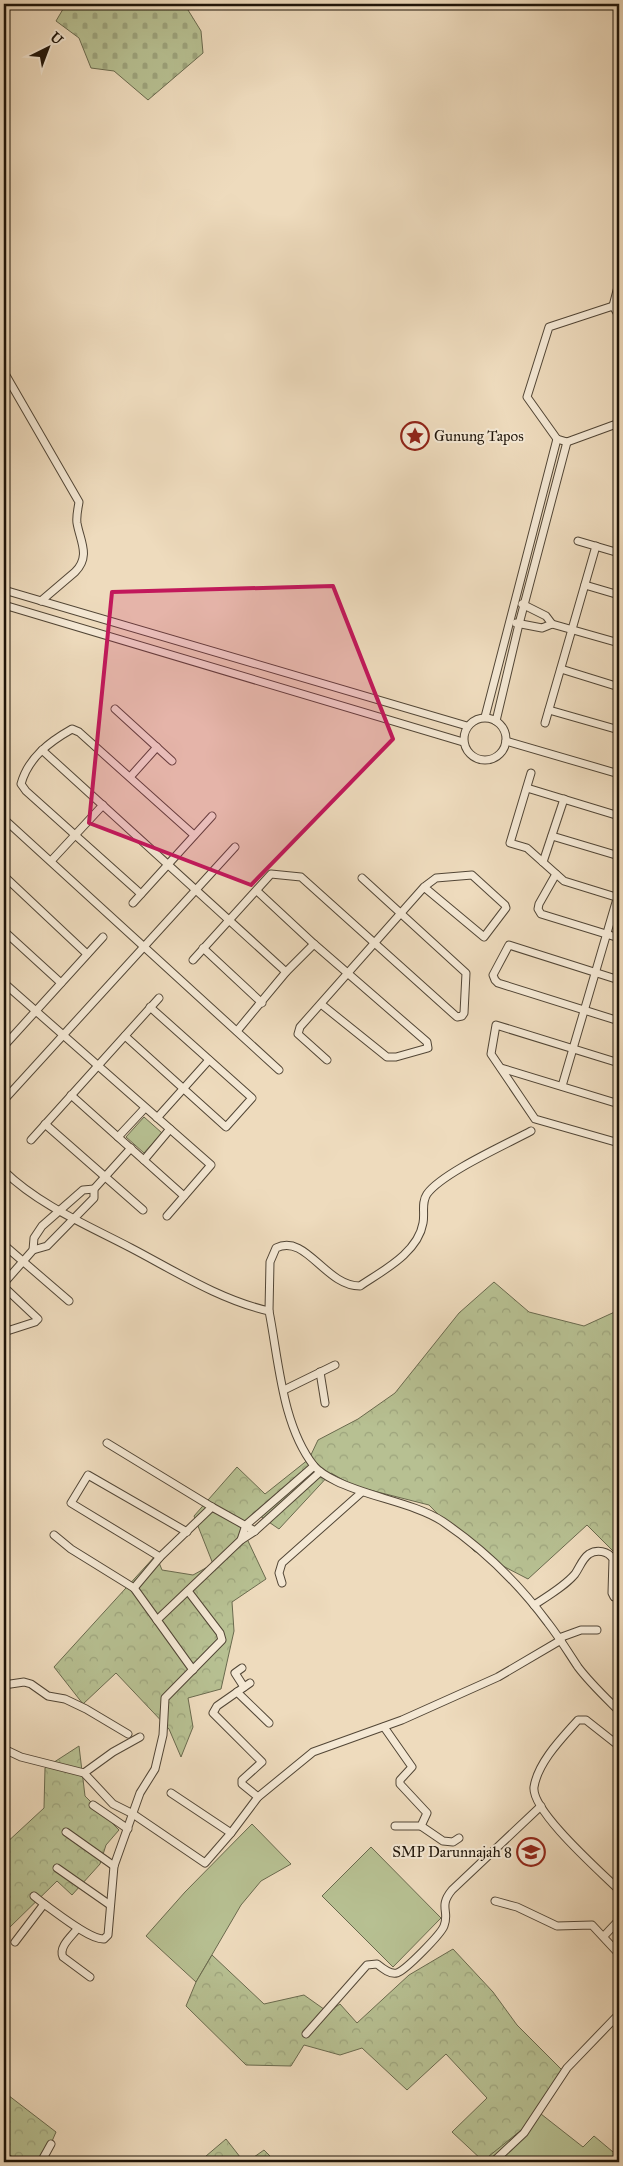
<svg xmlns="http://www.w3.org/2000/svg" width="623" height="2166" font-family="'IM FELL Great Primer',serif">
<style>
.grass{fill:#b7c092;stroke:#6a6a4e}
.forest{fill:url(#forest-crowns);stroke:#6a6a4e}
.cemetery{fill:url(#cemetery-stones);stroke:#6a6a4e}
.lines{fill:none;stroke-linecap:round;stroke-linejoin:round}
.street-casing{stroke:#524636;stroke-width:9}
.street{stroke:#f4e8d4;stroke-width:7}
.marked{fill:#c2185b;fill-opacity:0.2;stroke:#c2185b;stroke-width:4;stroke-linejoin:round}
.labels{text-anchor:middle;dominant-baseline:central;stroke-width:4;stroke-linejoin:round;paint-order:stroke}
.poi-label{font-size:15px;fill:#1e1409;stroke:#f4e8d4;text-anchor:start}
</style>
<defs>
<pattern id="forest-crowns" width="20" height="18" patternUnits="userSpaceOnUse" patternTransform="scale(1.25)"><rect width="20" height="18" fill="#b7c092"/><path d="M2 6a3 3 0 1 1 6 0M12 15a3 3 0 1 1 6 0" fill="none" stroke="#9da47d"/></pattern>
<pattern id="cemetery-stones" width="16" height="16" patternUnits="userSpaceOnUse" patternTransform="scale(1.25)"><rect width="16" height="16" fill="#b7c092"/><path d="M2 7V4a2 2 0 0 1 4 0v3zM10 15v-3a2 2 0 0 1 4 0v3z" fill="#9da47d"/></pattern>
</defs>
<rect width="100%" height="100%" fill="#eedbbd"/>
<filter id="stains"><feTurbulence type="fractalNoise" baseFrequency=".004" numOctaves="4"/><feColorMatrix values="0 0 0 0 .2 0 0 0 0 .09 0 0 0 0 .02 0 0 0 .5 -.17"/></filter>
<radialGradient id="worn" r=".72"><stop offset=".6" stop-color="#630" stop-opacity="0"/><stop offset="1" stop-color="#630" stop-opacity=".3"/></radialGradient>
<g class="grass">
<path d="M 144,1117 L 162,1133 L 144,1153 L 126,1137 Z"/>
<path d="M 252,1824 L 291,1864 L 261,1881 L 241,1905 L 196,1982 L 146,1936 L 185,1892 Z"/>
<path d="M 371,1847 L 441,1918 L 393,1967 L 322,1896 Z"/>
<path d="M 541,2114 L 583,2147 L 594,2136 L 619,2157 L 619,2162 L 480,2162 Z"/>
</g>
<g class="forest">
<path d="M 494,1282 L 529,1312 L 584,1326 L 619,1310 L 619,1545 L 613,1551 L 587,1525 L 528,1579 L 474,1551 L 429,1505 L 354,1486 L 331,1473 L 279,1529 L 257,1514 L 240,1524 L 266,1579 L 232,1602 L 234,1631 L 221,1689 L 188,1698 L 193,1727 L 181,1757 L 169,1729 L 116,1673 L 83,1704 L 54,1667 L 156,1555 L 162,1570 L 193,1575 L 213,1564 L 194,1516 L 237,1467 L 265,1494 L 309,1459 L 318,1440 L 358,1419 L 395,1393 L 459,1313 Z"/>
<path d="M 79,1746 L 85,1796 L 119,1830 L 106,1845 L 100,1864 L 72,1895 L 57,1881 L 9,1928 L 4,1926 L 4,1845 L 44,1808 L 45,1768 Z"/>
<path d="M 453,1949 L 493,1992 L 517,2025 L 563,2071 L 541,2114 L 483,2161 L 452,2132 L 487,2098 L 446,2054 L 407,2090 L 362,2048 L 340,2055 L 304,2045 L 291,2066 L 246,2065 L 186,2006 L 196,1982 L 212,1955 L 264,2004 L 304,1995 L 328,2012 L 340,2004 L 357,2023 L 409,1975 Z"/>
<path d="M 4,2092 L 56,2132 L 43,2162 L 20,2162 L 4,2151 Z"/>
<path d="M 226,2139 L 244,2162 L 199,2162 Z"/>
<path d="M 264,2150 L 276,2162 L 247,2162 Z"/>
</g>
<path class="cemetery" d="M 66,4 L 193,4 L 188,10 L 201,31 L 203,53 L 148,100 L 114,71 L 91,68 L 79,38 L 56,21 Z"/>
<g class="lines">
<defs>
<g id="street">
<path d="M 613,306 L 619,283"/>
<path d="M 619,316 L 613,306 L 549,327 L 527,397 L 557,439 L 567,442 L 619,423"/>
<path d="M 4,372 L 79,502 C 78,509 76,516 77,523 C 80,541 91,556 75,572 L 41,601"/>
<path d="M 578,541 L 619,553"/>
<path d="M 585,585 L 619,595"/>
<path d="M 4,590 L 467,726"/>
<path d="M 522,604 L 546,616 L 552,624"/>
<path d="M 4,605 L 463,742"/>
<path d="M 516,623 L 542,628 L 552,624 L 619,643"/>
<path d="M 561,669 L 619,687"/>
<path d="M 115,709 L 172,761"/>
<path d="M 549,710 L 619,730"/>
<path d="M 485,717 L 557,439"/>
<circle cx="485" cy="739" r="21"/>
<path d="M 496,721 L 519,624 L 567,442"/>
<path d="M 545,723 L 596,546"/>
<path d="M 506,741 L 619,774"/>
<path d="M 42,750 L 286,972"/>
<path d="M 531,773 L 510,843 L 527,848 L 564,881 L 619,898"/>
<path d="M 131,776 L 157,747"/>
<path d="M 527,788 L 619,816"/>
<path d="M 4,819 L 279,1070"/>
<path d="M 552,836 L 619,856"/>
<path d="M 51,861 L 103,805"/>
<path d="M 543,862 L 564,799"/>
<path d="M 556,874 L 539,904 L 538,909 L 541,914 L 619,938"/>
<path d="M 4,876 L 87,954"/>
<path d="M 257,891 L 314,944 L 427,1042 L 428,1048 L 396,1057 L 387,1057 L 321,1004"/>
<path d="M 141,894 L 26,791 L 21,784 C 28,758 49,742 72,729 L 79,732 L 194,835"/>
<path d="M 133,903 L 212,816"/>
<path d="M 4,931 L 61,983"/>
<path d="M 203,948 L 262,1003"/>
<path d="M 193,960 L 271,874 L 301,877 L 457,1017 L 462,1016 L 464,1013 L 466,973 L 362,878"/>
<path d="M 619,980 L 509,945 L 493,975 L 495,980 L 498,983 L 619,1021"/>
<path d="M 4,983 L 211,1165 L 167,1216"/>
<path d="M 237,1031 L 286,972 L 314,944"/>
<path d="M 125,1036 L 226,1127 L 252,1098 L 150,1007"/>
<path d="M 4,1046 L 103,937"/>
<path d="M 327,1060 L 298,1034 L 300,1027 L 424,887 L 436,878 L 472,875 L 505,905 L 506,908 L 484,937 L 424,887"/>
<path d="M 619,1063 L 496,1025 L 491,1054 L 535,1119 L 619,1143"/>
<path d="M 501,1068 L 619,1104"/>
<path d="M 562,1086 L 619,892"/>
<path d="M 71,1095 L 184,1196"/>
<path d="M 4,1100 L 235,847"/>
<path d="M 157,1118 L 209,1060"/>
<path d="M 45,1124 L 143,1210"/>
<path d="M 118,1137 L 145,1108"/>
<path d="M 31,1140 L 159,998"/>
<path d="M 144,1160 L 170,1129"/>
<path d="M 4,1171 C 39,1205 87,1225 131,1248 C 175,1271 220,1300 269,1311 C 279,1362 282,1425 314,1466 C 320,1473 328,1477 336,1481 C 368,1497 414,1503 442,1521 C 482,1548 519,1584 548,1623 C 559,1637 568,1652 578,1667 C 590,1683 605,1697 619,1711"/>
<path d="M 4,1245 L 69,1301"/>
<path d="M 33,1250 L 47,1246 L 94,1198 L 94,1189 L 131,1148"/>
<path d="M 4,1283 L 33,1250 L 34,1238 L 42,1226 L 83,1190 L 94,1189"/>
<path d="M 4,1287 L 38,1319 L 35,1322 L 4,1332"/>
<path d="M 269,1311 L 270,1262 L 276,1248 C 306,1233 325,1286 360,1286 C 382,1271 418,1253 423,1223 C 425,1213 421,1203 427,1194 C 442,1173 507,1144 531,1131"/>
<path d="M 320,1372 L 325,1403"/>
<path d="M 284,1390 L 335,1365"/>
<path d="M 107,1443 L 212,1507 L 255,1531"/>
<path d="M 54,1535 L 71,1549 L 134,1588 L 160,1557 L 212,1507"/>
<path d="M 241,1540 L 246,1525 L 314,1466"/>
<path d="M 160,1557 L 71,1503 L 88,1475 L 187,1532"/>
<path d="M 282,1583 L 279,1573 L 282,1563 L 362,1492"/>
<path d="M 134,1588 L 193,1670"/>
<path d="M 534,1605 C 548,1596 565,1586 575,1574 C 580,1567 582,1559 589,1554 C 597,1549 608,1551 613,1559 L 612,1593 L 614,1597 L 619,1596"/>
<path d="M 157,1620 L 241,1540 L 255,1531 L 320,1472"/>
<path d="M 559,1638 L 581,1630 L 597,1630"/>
<path d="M 242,1668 L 235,1673 L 244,1687"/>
<path d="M 250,1683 L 217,1706 L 213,1713 L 262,1762 L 242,1780 L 242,1784 L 258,1797"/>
<path d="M 4,1685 L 24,1682 L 31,1684 L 48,1696 L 65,1699 L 86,1709 L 128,1734"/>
<path d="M 237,1692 L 269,1723"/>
<path d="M 384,1727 L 412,1767 L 400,1780 L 400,1784 L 427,1813 L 421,1826 L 395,1826"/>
<path d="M 619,1746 L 586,1720 L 578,1720 C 562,1738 538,1762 534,1787 C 531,1811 602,1873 619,1890"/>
<path d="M 4,1749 L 21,1757 L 84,1773 L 113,1804 L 133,1814 L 205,1863 L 231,1833 L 258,1797 L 313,1752 L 402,1720 L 498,1677 L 561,1640"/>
<path d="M 84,1773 L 113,1752 L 140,1737"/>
<path d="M 171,1793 L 231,1833"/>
<path d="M 93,1805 L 128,1829"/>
<path d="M 421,1826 L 443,1841 L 453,1842 L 459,1838"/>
<path d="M 66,1832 L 114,1866"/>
<path d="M 57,1868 L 110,1905"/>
<path d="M 495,1901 L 517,1907 L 557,1926 L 592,1925 L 619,1954"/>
<path d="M 44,1904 C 57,1913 90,1940 104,1939 L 108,1935 L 114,1866 L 140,1793 L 155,1769 L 163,1735 L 165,1698 L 222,1640 L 220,1633 L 188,1591"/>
<path d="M 78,1928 C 72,1936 58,1947 63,1957 L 90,1977"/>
<path d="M 604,1936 L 619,1920"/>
<path d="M 15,1942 L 44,1904 L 34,1896"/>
<path d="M 306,2034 L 367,1965 L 377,1964 C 382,1968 390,1975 397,1973 C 406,1970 441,1934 444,1926 C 450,1911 438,1907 452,1890 L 541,1806"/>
<path d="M 41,2162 L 51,2144"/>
<path d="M 493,2162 L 524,2133 L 567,2068 L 619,2014"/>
</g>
</defs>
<use href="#street" class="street-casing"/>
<use href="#street" class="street"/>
</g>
<path class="marked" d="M 333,586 L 393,739 L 251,885 L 89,823 L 112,592 Z"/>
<defs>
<symbol id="sight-ring" viewBox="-11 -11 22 22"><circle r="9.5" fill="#f4e8d4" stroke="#8f2418" stroke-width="1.5"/><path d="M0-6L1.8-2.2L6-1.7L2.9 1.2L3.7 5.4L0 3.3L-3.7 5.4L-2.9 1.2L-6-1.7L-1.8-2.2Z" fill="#8f2418"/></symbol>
<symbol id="school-ring" viewBox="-11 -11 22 22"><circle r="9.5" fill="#f4e8d4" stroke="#8f2418" stroke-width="1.5"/><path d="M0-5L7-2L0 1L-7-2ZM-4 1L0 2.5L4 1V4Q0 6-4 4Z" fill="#8f2418"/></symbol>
</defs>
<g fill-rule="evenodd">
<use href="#sight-ring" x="399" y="420" width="32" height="32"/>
<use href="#school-ring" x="515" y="1836" width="32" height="32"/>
</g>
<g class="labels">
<g class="poi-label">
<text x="434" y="436">Gunung Tapos</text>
<text x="512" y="1852" text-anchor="end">SMP Darunnajah 8</text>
</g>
</g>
<rect width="623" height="2166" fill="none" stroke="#eedbbd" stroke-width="20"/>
<rect x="5" y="5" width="613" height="2156" fill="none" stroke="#1e1409" stroke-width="2.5"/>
<rect x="10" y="10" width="603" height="2146" fill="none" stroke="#1e1409"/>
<g transform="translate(48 48) rotate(42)" stroke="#f4e8d4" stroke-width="4" paint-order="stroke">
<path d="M0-4L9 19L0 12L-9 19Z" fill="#1e1409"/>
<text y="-8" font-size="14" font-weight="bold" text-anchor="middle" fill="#1e1409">U</text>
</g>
<rect width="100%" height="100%" filter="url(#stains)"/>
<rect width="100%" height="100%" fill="url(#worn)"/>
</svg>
